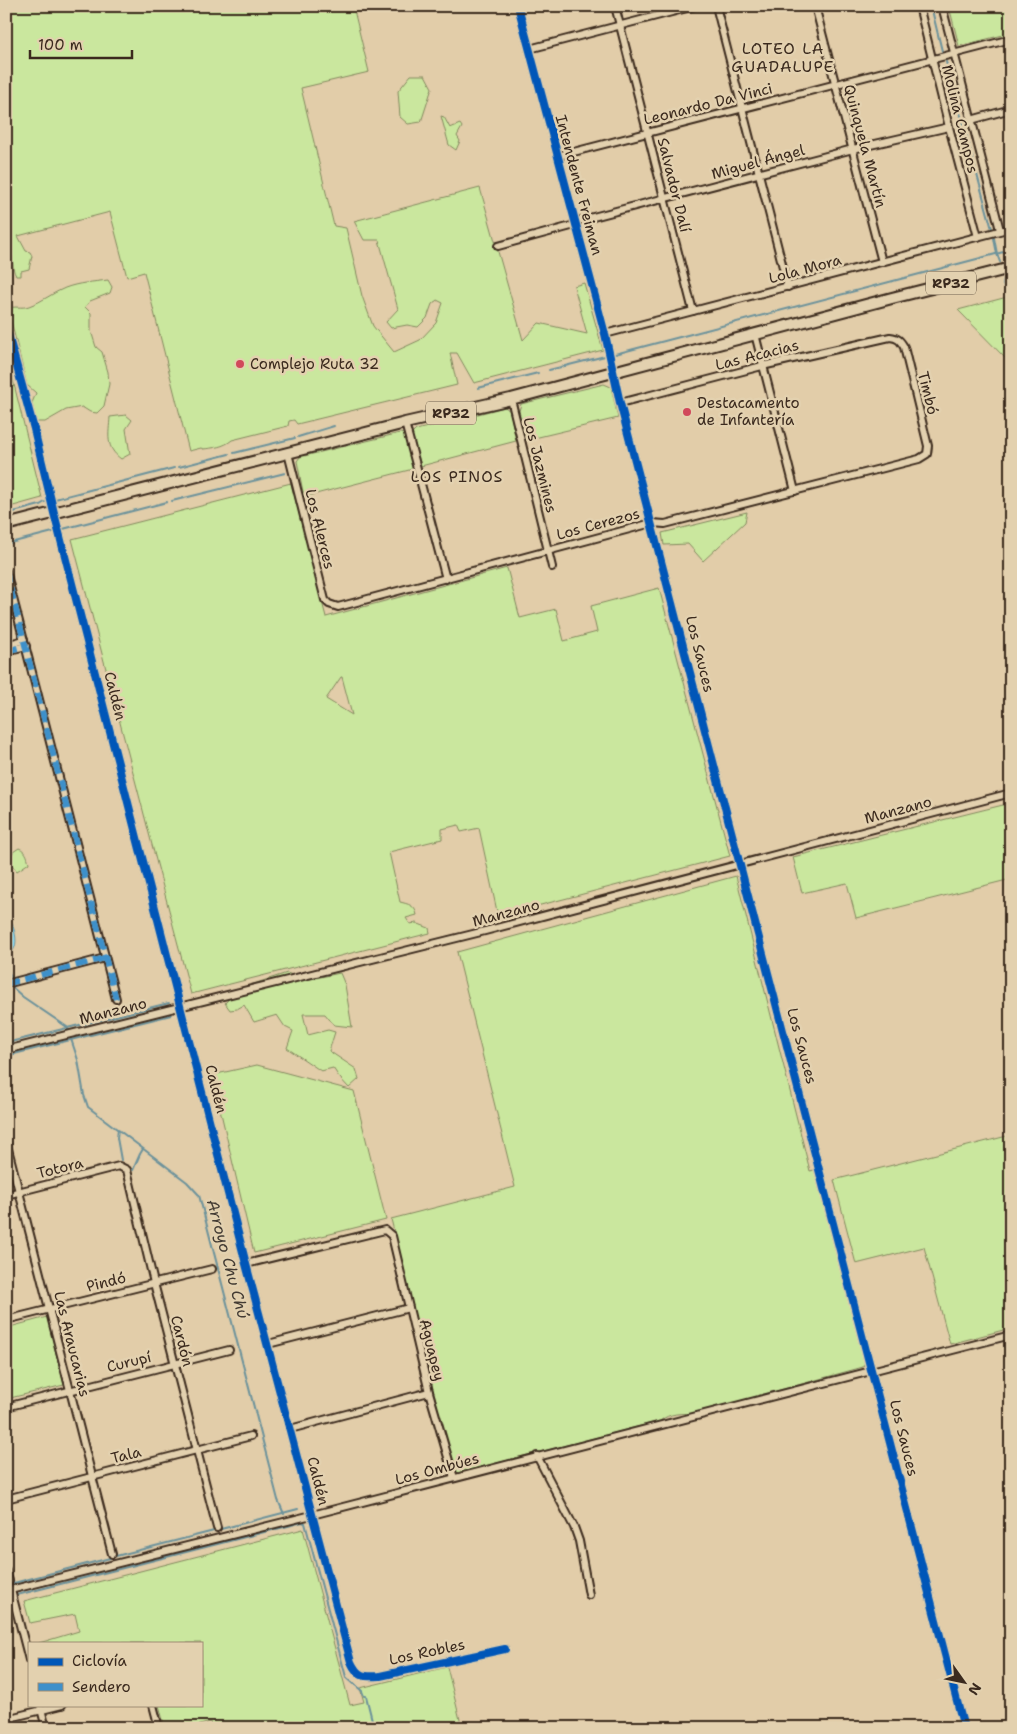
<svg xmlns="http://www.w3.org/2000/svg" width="1017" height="1734" font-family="'Shantell Sans',sans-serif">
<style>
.green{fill:#cae79e;stroke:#82885e;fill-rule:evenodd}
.water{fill:#8dd7ee;stroke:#6c929b}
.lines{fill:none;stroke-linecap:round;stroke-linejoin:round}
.stream{stroke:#6c929b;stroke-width:2}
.street-casing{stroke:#3b2a1e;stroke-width:10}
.primary-casing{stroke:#3b2a1e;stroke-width:14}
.street{stroke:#e3d1af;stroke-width:6}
.primary{stroke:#e3d1af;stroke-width:10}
.quiet{stroke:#3e90ca;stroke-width:6;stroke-dasharray:12 6;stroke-linecap:butt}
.cycleway-casing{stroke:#e3d1af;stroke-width:11}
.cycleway{stroke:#0057b8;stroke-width:8}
.poi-dot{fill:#d1495b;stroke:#e3d1af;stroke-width:2}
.labels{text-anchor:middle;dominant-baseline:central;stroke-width:5;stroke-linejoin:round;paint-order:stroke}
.shield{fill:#e3d1af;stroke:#6d5c4a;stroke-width:1}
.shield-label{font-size:14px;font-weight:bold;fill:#3b2a1e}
.street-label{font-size:15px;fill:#3b2a1e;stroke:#e3d1af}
.poi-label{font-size:15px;fill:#3b2a1e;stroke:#e3d1af;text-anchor:start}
.neighbourhood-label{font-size:16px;letter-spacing:1px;fill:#3b2a1e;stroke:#e3d1af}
.water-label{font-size:16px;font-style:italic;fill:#433b33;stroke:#e3d1af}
</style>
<rect width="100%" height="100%" fill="#e2cda9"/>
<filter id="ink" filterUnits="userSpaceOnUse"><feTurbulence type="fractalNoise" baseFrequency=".02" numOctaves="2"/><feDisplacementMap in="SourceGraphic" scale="10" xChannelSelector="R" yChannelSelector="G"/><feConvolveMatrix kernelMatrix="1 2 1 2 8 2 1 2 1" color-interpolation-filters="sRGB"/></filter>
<g filter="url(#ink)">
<g class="green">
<path d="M 6,6 L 353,6 L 369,72 L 301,88 L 334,226 L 346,228 L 362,296 L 373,326 L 394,352 L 420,340 L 436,323 L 443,303 L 437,300 L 432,304 L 427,318 L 418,327 L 407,325 L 391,328 L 386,322 L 398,309 L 379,240 L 364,240 L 354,221 L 480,188 L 523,340 L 539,323 L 587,334 L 574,286 L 584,283 L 603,350 L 474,383 L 457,353 L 450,353 L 457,385 L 297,424 L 294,420 L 289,421 L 288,426 L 232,440 C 224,447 213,448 203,449 L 201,448 L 189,451 L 144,272 L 127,277 L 110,212 L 18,236 L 26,251 L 30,252 L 32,256 L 29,269 L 21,271 L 21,276 L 16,276 C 10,266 16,255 6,247 Z"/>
<path d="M 949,6 L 1011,6 L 1011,33 L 959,46 Z"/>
<path d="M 411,75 L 425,75 L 432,88 L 421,122 L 408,124 L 400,117 L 398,91 Z"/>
<path d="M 441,116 L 444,117 L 450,128 L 460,124 L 462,127 L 457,136 L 460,141 L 456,150 L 449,145 Z"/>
<path d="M 108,280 L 112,287 L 110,293 L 90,301 L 85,307 L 91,313 L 91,331 L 96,347 L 102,352 L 108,372 L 109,384 L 104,406 L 97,413 L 90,412 L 82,407 L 66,410 L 45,422 L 36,422 L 32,403 L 36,393 L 27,385 L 11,321 L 6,309 C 15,305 21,309 29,306 C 42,302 52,293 65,288 C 78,283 93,282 108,280 Z"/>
<path d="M 1011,296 L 1011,364 L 958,310 Z"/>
<path d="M 6,352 L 42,498 L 6,508 Z"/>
<path d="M 604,384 L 611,387 L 618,418 L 526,440 L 519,411 L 521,404 Z"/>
<path d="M 505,407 L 510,411 L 516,441 L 421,466 L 412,434 L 416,430 Z"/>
<path d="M 126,415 L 132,420 L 126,429 L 130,454 L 121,459 C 105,447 109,435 110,417 Z"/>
<path d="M 400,433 L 404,434 L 413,469 L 304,497 L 297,461 L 300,457 Z"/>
<path d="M 291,483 L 326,617 L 507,568 L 520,618 L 556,609 L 564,641 L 597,632 L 591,606 L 659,588 L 730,856 L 498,916 L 479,828 L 461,832 L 458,825 L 442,829 L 442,839 L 389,852 L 400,902 C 408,904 415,905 417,915 L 406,918 L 410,924 L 416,923 L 429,928 L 430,933 L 191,994 L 72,539 ZM 341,677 L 342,677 L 352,715 L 326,699 Z"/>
<path d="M 747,512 L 745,522 L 703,561 L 688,544 L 664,545 L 662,533 Z"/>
<path d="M 1011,803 L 1011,879 L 856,918 L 847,883 L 802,893 L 793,857 Z"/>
<path d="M 19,848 C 26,851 27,855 29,863 L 17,871 L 11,864 L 10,857 L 13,852 Z"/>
<path d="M 736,876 L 810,1171 L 814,1170 L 820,1180 L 866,1358 L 863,1367 L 693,1414 C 682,1413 669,1413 660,1421 L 454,1474 L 391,1219 L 515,1187 L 457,952 Z"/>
<path d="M 287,973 L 306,980 L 340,973 L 345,985 L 352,1027 L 334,1025 L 325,1014 L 303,1014 L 308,1035 L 328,1030 L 335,1032 L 329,1051 L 356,1069 L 359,1079 L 349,1088 L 339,1077 L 333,1068 L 321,1071 L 287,1048 L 293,1031 L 285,1027 L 277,1015 L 254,1022 L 244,1005 L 237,1009 L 230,1010 L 225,1003 L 238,989 Z"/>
<path d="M 257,1065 L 354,1091 L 386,1220 L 254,1253 L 212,1075 Z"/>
<path d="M 1011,1135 L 1011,1328 L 950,1344 L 924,1247 L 856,1264 L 834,1180 Z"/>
<path d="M 47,1317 L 64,1385 L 6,1399 L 6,1328 Z"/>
<path d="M 303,1529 L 350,1705 L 364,1702 L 360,1688 L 447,1667 L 462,1728 L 212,1728 L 210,1722 L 190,1728 L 165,1728 L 159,1705 L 201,1705 L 201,1643 L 39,1643 L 79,1631 L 75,1614 L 30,1623 L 24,1601 Z"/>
</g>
<path class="water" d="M 6,909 C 12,925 25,946 6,957 Z"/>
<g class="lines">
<g class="stream">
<path d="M 931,6 L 942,51"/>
<path d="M 946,62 L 992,229"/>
<path d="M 994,238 L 997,254 L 1000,262"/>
<path d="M 1004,279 L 1003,285 L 1005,288 L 1011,289"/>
<path d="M 615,354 L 1011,250"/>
<path d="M 549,370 L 605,356"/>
<path d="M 478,388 L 538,373"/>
<path d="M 298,437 L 334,426"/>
<path d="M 234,453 L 295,438"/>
<path d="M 179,467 L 229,454"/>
<path d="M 55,499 L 174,468"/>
<path d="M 172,501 L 285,473"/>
<path d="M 6,514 L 40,505 L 45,502"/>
<path d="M 63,529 L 167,502"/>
<path d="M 6,544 L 53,532"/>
<path d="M 6,968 L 11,976 L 13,988 L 23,997 L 67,1027 L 78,1060 L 84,1095 L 88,1107 L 187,1182 L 199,1195 L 278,1500 L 284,1514"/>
<path d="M 6,1043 L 169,1003"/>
<path d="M 6,1056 L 171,1015"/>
<path d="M 118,1129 L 117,1138 L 121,1160"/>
<path d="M 133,1170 L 140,1154 L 143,1149"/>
<path d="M 287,1525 L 288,1526 L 302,1522 L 305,1523 L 346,1677 L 362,1691 L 364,1696 L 366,1696 L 374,1728"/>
<path d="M 221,1529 L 298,1509"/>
<path d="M 116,1556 L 214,1531"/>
<path d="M 6,1585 L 110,1558"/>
<path d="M 17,1595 L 288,1526"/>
<path d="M 6,1597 L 7,1597"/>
</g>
<defs>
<g id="street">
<path d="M 518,6 L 605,334 L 620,403 L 964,1728"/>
<path d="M 615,6 L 693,311"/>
<path d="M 716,6 L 788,287"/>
<path d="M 815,6 L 882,262"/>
<path d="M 919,6 L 949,127 L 978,237"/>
<path d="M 942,6 L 1000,230"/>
<path d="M 529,49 L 695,6"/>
<path d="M 971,120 L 1011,109"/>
<path d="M 558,156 L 1011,39"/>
<path d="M 574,222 L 853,149 L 949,127"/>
<path d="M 498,246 L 575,225"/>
<path d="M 6,327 L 34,429 L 54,513 L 246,1264 L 351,1662 C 358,1677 363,1677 380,1676 L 505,1649"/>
<path d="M 605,334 L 1011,228"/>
<path d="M 755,334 L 795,491"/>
<path d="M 511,399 L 552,567"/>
<path d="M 405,423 L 446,579"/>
<path d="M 288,453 L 325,600 L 329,604 L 338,607 L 652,523 L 665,524 L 919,459 L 927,454 L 928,446 L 904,347 C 900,340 898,338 890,337 L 762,366 L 620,403"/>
<path d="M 6,571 L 116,999"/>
<path d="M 6,645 L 24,640"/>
<path d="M 6,651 L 26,646"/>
<path d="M 6,984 L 105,958"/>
<path d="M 6,1050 L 485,931 L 1011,793"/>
<path d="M 6,1141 L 112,1554"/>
<path d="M 6,1195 L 119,1166 L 127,1170 L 154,1283 L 217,1528"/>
<path d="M 246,1264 L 385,1230 L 392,1236 L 429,1392 L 454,1478"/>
<path d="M 6,1320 L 212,1269"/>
<path d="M 268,1344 L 409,1308"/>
<path d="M 6,1407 L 229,1350"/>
<path d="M 290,1429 L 429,1392"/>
<path d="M 537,1456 L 574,1527 L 579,1541 L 589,1595"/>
<path d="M 6,1499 L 251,1436"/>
<path d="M 6,1571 L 9,1581"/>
<path d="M 11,1590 L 29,1660"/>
<path d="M 6,1591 L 312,1515 L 1011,1335"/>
<path d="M 40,1705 L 46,1728"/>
<path d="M 153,1705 L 159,1728"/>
<path d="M 6,1719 L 62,1705"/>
</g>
<path id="primary" d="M 6,525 L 405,423 L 511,399 L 892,298 L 1011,268"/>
</defs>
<use href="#street" class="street-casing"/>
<use href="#primary" class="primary-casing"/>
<use href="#street" class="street"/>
<use href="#primary" class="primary"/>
<g class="quiet">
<path d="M 6,571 L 116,999"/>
<path d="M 6,651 L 26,646"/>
<path d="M 6,984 L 105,958"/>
</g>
<defs>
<g id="cycleway">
<path d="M 518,6 L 605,334 L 620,403 L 964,1728"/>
<path d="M 6,327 L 34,429 L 54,513 L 246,1264 L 351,1662 C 358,1677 363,1677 380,1676 L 505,1649"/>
</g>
</defs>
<use href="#cycleway" class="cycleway-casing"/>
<use href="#cycleway" class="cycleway"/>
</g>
</g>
<g class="poi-dot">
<circle cx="240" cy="364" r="5"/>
<circle cx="687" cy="412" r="5"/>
</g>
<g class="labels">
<g class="shield">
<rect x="926" y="271.5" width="50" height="23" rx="4"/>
<rect x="426" y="401.5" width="50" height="23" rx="4"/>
</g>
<g class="shield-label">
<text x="951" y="283">RP32</text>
<text x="451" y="413">RP32</text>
</g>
<g class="street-label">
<text transform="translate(708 104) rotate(-14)">Leonardo Da Vinci</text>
<text transform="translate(960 119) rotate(76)">Molina Campos</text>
<text transform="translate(865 146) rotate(75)">Quinquela Martín</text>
<text transform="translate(758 162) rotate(-15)">Miguel Ángel</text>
<text transform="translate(579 185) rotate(75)">Intendente Freiman</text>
<text transform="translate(674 185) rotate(76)">Salvador Dalí</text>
<text transform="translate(805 269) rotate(-15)">Lola Mora</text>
<text transform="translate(757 355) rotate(-14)">Las Acacias</text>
<text transform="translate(928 393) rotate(76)">Timbó</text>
<text transform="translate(540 465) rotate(76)">Los Jazmines</text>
<text transform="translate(598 524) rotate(-15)">Los Cerezos</text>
<text transform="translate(320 529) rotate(76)">Los Alerces</text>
<text transform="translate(700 654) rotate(76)">Los Sauces</text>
<text transform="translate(115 696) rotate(76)">Caldén</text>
<text transform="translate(898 810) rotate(-15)">Manzano</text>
<text transform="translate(506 913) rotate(-15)">Manzano</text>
<text transform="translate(113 1011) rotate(-14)">Manzano</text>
<text transform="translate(802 1046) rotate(75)">Los Sauces</text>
<text transform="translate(216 1089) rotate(76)">Caldén</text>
<text transform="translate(60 1168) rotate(-14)">Totora</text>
<text transform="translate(106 1282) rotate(-14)">Pindó</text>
<text transform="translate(182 1341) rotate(76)">Cardón</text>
<text transform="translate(72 1344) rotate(76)">Las Araucarias</text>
<text transform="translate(432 1350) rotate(76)">Aguapey</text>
<text transform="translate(129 1362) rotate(-14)">Curupí</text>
<text transform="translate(904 1438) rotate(76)">Los Sauces</text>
<text transform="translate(126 1455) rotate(-14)">Tala</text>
<text transform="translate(437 1469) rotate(-15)">Los Ombúes</text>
<text transform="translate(318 1481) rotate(76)">Caldén</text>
<text transform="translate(427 1652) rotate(-12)">Los Robles</text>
</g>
<g class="poi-label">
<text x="250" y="364">Complejo Ruta 32</text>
<text x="697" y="403">Destacamento<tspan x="697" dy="17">de Infantería</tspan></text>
</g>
<g class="neighbourhood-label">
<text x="783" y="48">LOTEO LA<tspan x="783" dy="18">GUADALUPE</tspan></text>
<text x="457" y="476">LOS PINOS</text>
</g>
<g class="water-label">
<text transform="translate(228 1259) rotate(75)">Arroyo Chu Chú</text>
</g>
</g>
<rect width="1017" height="1734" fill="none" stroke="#e3d1af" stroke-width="25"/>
<rect x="12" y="12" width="992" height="1709" fill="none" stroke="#3b2a1e" stroke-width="2" filter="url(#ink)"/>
<rect x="28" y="1642" width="175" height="65" fill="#e3d1af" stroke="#a08e75"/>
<rect x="38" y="1658" width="25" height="8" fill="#0057b8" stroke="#a08e75"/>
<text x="72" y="1666" font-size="15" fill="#3b2a1e">Ciclovía</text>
<rect x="38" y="1683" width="25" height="8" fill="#3e90ca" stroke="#a08e75"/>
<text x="72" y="1692" font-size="15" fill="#3b2a1e">Sendero</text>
<g transform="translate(964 1682) rotate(123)" stroke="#e3d1af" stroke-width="4" paint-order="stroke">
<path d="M0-4L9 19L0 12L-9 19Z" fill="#3b2a1e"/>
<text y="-8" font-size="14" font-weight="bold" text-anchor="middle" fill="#3b2a1e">N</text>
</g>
<path d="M30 50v8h102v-8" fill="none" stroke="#3b2a1e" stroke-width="2.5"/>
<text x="38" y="50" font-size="15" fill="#3b2a1e" stroke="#e3d1af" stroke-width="4" paint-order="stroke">100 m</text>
</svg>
